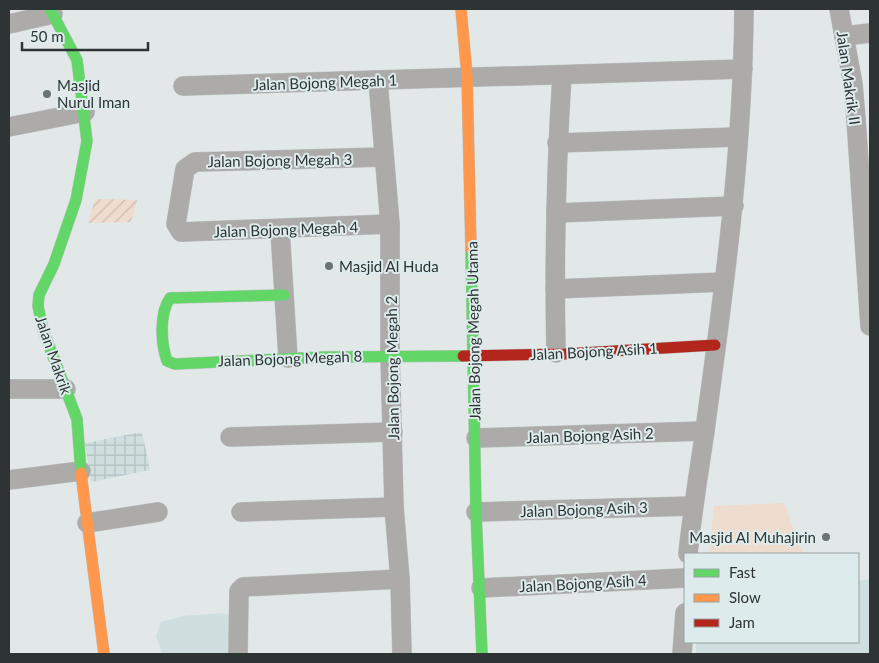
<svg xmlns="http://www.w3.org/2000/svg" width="879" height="663" font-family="Lato,sans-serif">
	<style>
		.built { fill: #cfdfdf }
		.industrial { fill: url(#industrial-grid) }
		.green { fill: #eedcce }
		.garden { fill: url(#garden-furrows) }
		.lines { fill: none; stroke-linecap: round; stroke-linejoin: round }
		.street-casing { stroke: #bfc3c3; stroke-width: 20 }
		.fast-casing { stroke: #bfc3c3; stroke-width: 12 }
		.slow-casing { stroke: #bfc3c3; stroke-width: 12 }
		.jam-casing { stroke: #bfc3c3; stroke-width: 12 }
		.street { stroke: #acabaa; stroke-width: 19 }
		.fast { stroke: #63d668; stroke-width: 11 }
		.slow { stroke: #ff974d; stroke-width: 11 }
		.jam { stroke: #b3261e; stroke-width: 11 }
		.poi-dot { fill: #6d7272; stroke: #deebec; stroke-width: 2 }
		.labels { text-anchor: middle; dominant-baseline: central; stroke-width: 4; stroke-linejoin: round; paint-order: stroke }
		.street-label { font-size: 15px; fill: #2e3333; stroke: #deebec }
		.poi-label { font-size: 15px; fill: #2e3333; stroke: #deebec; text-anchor: start }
	</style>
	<defs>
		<pattern id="industrial-grid" width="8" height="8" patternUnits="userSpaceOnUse" patternTransform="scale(1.25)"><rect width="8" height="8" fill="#cfdfdf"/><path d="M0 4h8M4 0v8" fill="none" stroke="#b2c0c0"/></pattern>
		<pattern id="garden-furrows" width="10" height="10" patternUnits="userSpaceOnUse" patternTransform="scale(1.25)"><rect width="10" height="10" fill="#eedcce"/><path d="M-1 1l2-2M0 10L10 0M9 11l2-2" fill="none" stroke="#ccbdb1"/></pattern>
	</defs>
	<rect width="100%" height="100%" fill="#e2e8e8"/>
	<g class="built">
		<polygon points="870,579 870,654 696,654 696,642 858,642 858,581"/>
		<polygon points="221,613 237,616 237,654 159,654 162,653 156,637 161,622 183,616"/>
	</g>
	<polygon class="industrial" points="142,432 150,470 91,482 85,443"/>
	<polygon class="green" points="784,503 803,554 709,554 714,506"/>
	<polygon class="garden" points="95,199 137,200 131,222 88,223"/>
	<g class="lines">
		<g class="street-casing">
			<g id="street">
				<polyline points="839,9 853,84 856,119 870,326"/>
				<polyline points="9,24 53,14"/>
				<polyline points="844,36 870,33"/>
				<polyline points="378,81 390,224 390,354 394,507 400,579 402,654"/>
				<polyline points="183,86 743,69"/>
				<polyline points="9,127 85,112"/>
				<polyline points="557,143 737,137"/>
				<polyline points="384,157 195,162 185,169 176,224 181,232 390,224"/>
				<polyline points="556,213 734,206"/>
				<polyline points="280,230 288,358"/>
				<polyline points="555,289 724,282"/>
				<path d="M556 353C554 261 556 168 562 75"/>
				<polyline points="9,389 66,389"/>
				<polyline points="230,437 393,432"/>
				<polyline points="476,438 705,431"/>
				<polyline points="9,480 81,471"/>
				<polyline points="241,512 394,507"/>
				<polyline points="476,512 693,506"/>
				<polyline points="87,523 158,512"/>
				<path d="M688 554C692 513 699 472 705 430 724 291 743 150 744 9"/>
				<polyline points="481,588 685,578"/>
				<polyline points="238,654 239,591 243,587 400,579"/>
				<polyline points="682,654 685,613"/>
			</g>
		</g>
		<g class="fast-casing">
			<g id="fast">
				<polyline points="50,9 77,60 87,141 76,200 54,264 39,295 38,306 43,330 77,419 81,473"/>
				<polyline points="471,249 476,512 482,654"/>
				<path d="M284 295 170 298C159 314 161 343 167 361L175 364 324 357 463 356"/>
			</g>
		</g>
		<g class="slow-casing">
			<g id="slow">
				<polyline points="461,9 467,75 471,249"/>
				<polyline points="81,473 104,654"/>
			</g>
		</g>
		<g class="jam-casing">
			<polyline id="jam" points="463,356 564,354 715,345"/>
		</g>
		<use href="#street" class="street"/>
		<use href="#fast" class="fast"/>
		<use href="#slow" class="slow"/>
		<use href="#jam" class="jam"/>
	</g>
	<g class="poi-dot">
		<circle cx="47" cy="94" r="5"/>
		<circle cx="329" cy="266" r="5"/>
		<circle cx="826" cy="537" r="5"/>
	</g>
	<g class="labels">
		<g class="street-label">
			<text transform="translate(849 78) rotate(82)">Jalan Makrik II</text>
			<text transform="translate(325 82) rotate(-2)">Jalan Bojong Megah 1</text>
			<text transform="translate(280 160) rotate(-1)">Jalan Bojong Megah 3</text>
			<text transform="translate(286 229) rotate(-2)">Jalan Bojong Megah 4</text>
			<text transform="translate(473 331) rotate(-91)">Jalan Bojong Megah Utama</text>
			<text transform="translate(594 351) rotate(-3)">Jalan Bojong Asih 1</text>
			<text transform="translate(54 355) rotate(71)">Jalan Makrik</text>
			<text transform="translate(290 358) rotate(-2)">Jalan Bojong Megah 8</text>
			<text transform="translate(392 368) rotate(-91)">Jalan Bojong Megah 2</text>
			<text transform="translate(590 435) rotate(-2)">Jalan Bojong Asih 2</text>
			<text transform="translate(584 509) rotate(-2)">Jalan Bojong Asih 3</text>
			<text transform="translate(583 583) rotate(-3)">Jalan Bojong Asih 4</text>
		</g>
		<g class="poi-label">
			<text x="57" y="85">Masjid<tspan x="57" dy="17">Nurul Iman</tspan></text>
			<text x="339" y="266">Masjid Al Huda</text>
			<text x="816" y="537" text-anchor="end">Masjid Al Muhajirin</text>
		</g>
	</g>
	<rect width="879" height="663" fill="none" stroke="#2e3333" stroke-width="20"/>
	<rect x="684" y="553" width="175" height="90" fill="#deebec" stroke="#98a1a2"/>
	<rect x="694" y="569" width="25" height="8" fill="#63d668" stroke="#98a1a2"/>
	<text x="729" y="578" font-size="15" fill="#2e3333">Fast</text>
	<rect x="694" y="594" width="25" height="8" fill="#ff974d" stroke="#98a1a2"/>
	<text x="729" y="603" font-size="15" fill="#2e3333">Slow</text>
	<rect x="694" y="619" width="25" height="8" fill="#b3261e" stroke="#98a1a2"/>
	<text x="729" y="628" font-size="15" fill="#2e3333">Jam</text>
	<path d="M22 42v8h126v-8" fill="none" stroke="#2e3333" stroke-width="2.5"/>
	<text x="30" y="42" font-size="15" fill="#2e3333" stroke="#deebec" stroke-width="4" paint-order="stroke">50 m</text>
</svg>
